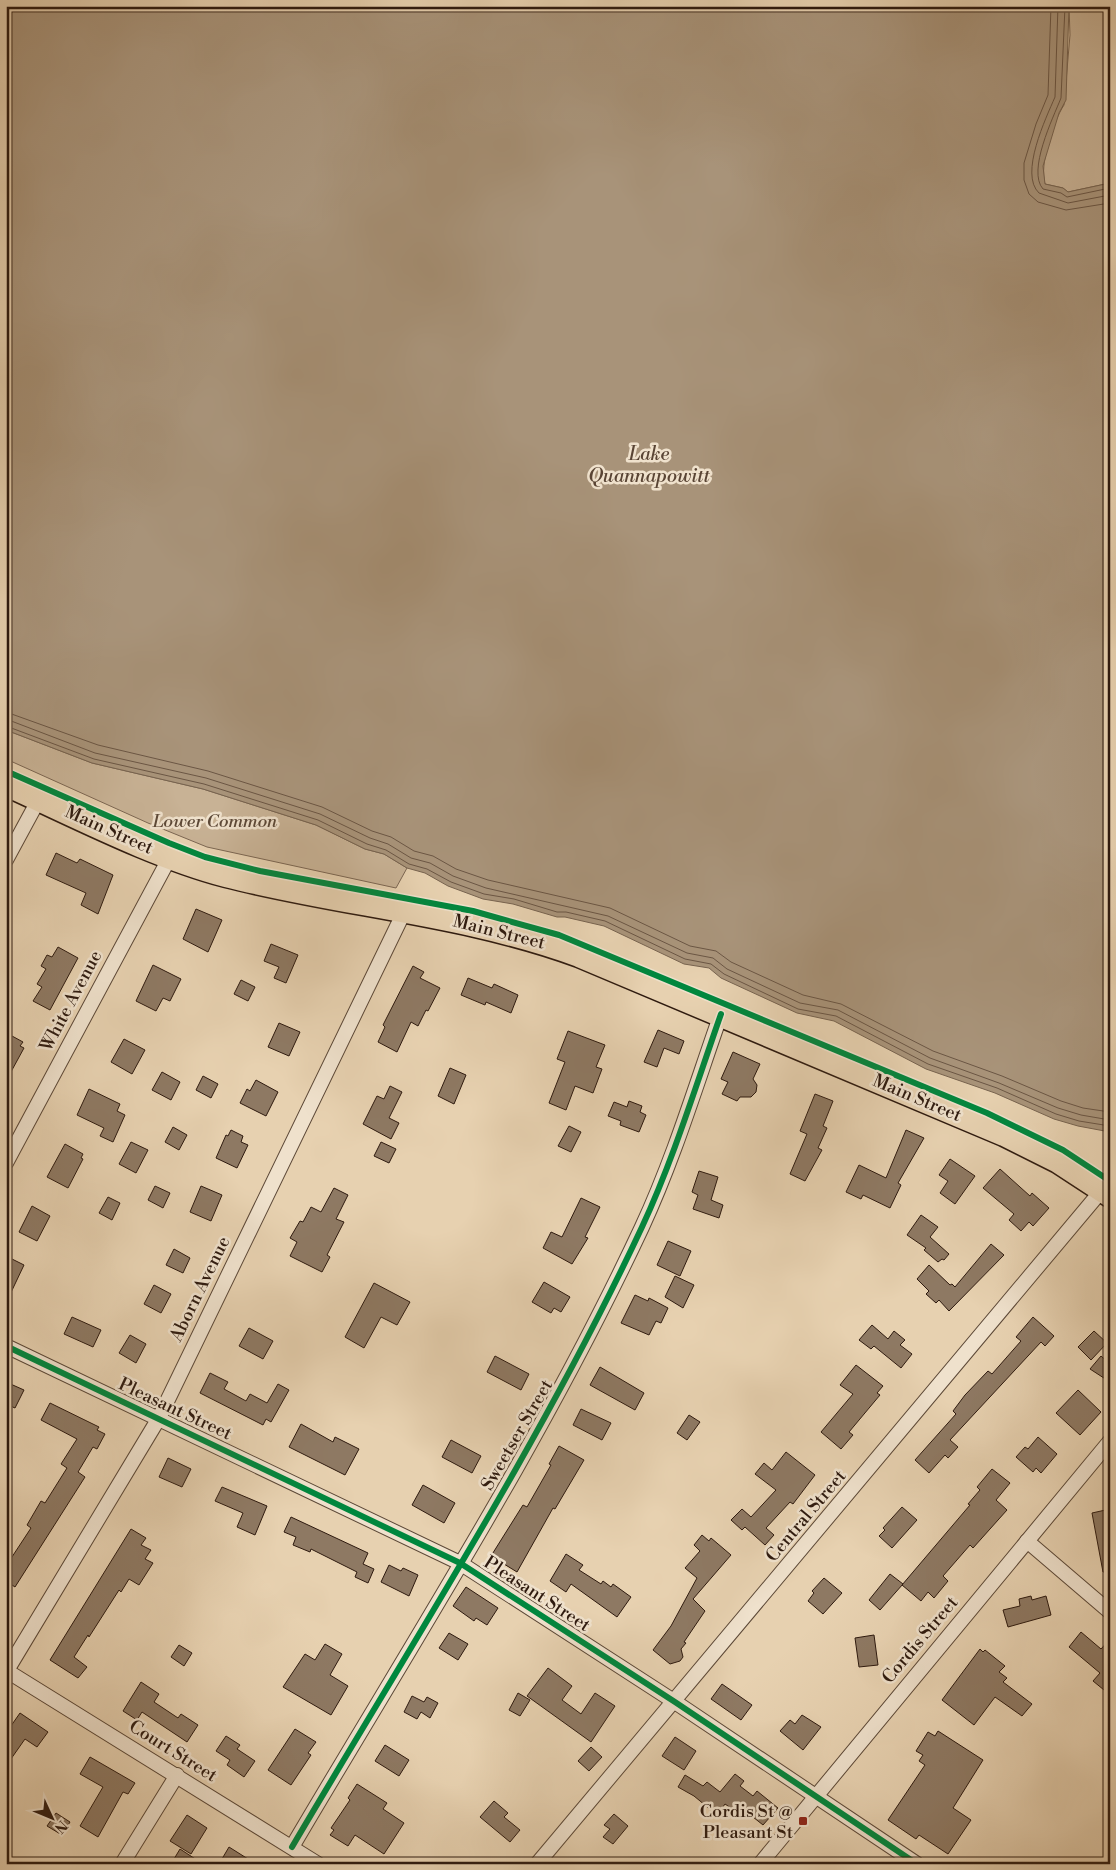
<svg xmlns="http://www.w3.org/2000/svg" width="1116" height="1870" font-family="'Libre Bodoni',serif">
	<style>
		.green { fill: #c8b295; stroke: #7b6652 }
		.water { fill: #a89379; stroke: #77634f }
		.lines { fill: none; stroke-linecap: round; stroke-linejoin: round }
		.shore { stroke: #6b5644; stroke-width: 1 }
		.building { fill: #8e7963; stroke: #2e1a0f }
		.street-casing { stroke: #5c4837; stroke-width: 16 }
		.primary-casing { stroke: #2e1a0f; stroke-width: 25 }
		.street { stroke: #efe1cc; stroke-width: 14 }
		.primary { stroke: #e7d1b0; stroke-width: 22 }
		.cycleway-casing { stroke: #efe1cc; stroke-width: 9 }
		.cycleway { stroke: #00873e; stroke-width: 6 }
		.poi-dot { fill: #8f2418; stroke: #efe1cc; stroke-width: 2 }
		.labels { text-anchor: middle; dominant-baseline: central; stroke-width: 5; stroke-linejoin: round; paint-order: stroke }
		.park-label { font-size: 18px; font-style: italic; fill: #5c4837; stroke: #efe1cc }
		.street-label { font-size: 18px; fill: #2e1a0f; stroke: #efe1cc }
		.poi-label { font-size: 18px; fill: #2e1a0f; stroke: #efe1cc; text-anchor: end }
		.water-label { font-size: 19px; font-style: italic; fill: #594434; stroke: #efe1cc }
	</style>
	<rect width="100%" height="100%" fill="#e7d1b0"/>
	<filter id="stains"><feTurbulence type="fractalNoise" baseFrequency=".004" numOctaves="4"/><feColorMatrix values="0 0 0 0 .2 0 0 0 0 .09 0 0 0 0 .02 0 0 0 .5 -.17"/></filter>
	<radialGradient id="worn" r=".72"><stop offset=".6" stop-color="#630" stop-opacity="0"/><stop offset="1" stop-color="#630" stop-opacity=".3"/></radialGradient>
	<g class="green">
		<path d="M1069 6H1110V183L1068 192 1063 188 1045 184C1039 165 1053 122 1064 105L1070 35Z"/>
		<polygon points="6,730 92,763 203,789 316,825 365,849 384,854 407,868 396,888 207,847 148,823 6,759"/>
	</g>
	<polygon class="water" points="6,6 1069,6 1066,100 1059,113 1043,166 1045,184 1063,188 1068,192 1110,183 1110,1132 1078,1126 1054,1119 995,1093 926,1069 834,1021 797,1013 721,978 709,968 684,964 604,926 565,917 557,917 513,904 483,899 448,886 425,873 407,868 384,854 365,849 316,825 203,789 92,763 6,730"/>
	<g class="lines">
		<g class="shore">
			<polyline points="1051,6 1048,95 1036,124 1024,163 1024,180 1029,194 1038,202 1066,210 1110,203"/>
			<path d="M1058 6 1055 97C1046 118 1019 174 1039 193L1068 203 1110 195"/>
			<path d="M1065 6 1061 98C1053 118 1027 171 1043 189L1061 193 1067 197 1110 188"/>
			<polyline points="6,712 98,745 208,771 322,807 372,831 391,837 414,851 433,856 456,869 488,880 610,908 690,946 716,951 731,962 803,995 841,1004 933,1051 1002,1076 1061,1101 1083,1108 1110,1112"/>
			<polyline points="6,719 95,753 206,778 320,814 370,838 388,844 411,858 430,863 453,876 486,888 608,916 687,953 713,958 727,969 800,1003 838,1010 930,1058 999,1083 1058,1108 1081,1115 1110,1120"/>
			<polyline points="6,726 94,759 204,784 318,820 367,844 386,850 409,864 427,869 451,882 484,894 514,899 557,912 566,912 605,921 685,959 711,964 724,974 798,1009 836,1016 928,1064 997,1088 1056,1114 1079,1121 1110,1126"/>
		</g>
	</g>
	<g class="building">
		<polygon points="56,853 77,863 80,859 113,875 98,914 81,905 86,893 46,875"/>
		<polygon points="196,909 222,920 208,952 183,939"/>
		<polygon points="271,944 298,955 286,983 274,978 279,967 264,961"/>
		<polygon points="58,947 78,958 50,1010 33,1001 42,987 37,984 46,969 41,966 47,955 52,957"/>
		<polygon points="153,965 181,979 170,1001 163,998 156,1011 136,1001"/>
		<polygon points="413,966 424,972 420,978 440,988 428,1011 426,1010 418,1026 411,1022 397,1052 378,1042 385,1027 383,1025"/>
		<polygon points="468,978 492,988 494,984 518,995 511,1013 486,1002 485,1005 461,995"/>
		<polygon points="241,980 255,987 248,1001 234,994"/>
		<polygon points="279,1023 300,1032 289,1056 268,1047"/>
		<polygon points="658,1030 684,1041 679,1054 664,1048 657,1067 644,1062"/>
		<polygon points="568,1031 605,1045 596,1067 602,1069 593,1093 575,1086 566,1110 549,1103 565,1062 557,1059"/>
		<polygon points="12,1036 23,1042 20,1046 24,1048 6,1081 6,1038 10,1040"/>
		<polygon points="124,1039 145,1050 132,1074 111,1062"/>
		<polygon points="733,1052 760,1064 753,1079 757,1085 756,1092 751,1097 740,1097 737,1101 722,1094 728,1082 721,1079"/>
		<polygon points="450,1068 466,1075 454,1104 438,1096"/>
		<polygon points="162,1072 180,1082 171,1100 152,1090"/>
		<polygon points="203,1076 218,1084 211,1098 196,1090"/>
		<polygon points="256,1080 278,1092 266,1116 240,1103 247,1089 250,1091"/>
		<polygon points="390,1086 402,1092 389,1118 399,1123 391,1139 363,1124 377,1096 384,1099"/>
		<polygon points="89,1089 120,1104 117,1111 125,1115 113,1142 100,1136 104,1128 77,1115"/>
		<polygon points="815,1094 833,1101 823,1126 827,1128 818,1148 822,1150 805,1181 790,1174 807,1134 800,1131"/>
		<polygon points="629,1101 642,1106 640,1112 646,1115 639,1132 620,1125 621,1121 608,1116 614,1102 627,1107"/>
		<polygon points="569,1126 581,1132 571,1152 558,1146"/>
		<polygon points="173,1127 187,1135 179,1150 165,1142"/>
		<polygon points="231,1130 243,1136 241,1142 248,1145 237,1168 216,1158 226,1135 228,1136"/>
		<polygon points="906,1130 924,1138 898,1183 901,1185 890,1208 863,1195 861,1199 846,1192 859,1165 886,1178"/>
		<polygon points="131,1142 148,1150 136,1173 119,1164"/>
		<polygon points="381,1142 396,1149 389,1163 374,1156"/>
		<polygon points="65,1144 83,1154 81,1158 83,1159 68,1188 47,1177"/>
		<polygon points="950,1159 975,1176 955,1204 940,1193 948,1181 939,1175"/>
		<polygon points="1000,1169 1030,1196 1032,1193 1049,1208 1033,1226 1029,1222 1021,1231 1009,1220 1014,1214 983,1188"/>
		<polygon points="699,1171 718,1177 711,1200 723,1205 719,1218 693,1209 698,1195 692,1192"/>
		<polygon points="155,1186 170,1193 163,1208 148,1200"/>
		<polygon points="201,1186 222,1195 211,1221 190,1212"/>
		<polygon points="334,1188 348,1195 336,1219 344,1222 327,1255 330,1257 322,1272 290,1256 297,1242 290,1238 300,1221 303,1222 311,1207 321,1212"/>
		<polygon points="108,1197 120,1203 112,1220 99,1213"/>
		<polygon points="581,1198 600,1207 585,1237 588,1238 572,1264 543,1248 551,1232 562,1237"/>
		<polygon points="32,1206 50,1216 37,1241 19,1232"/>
		<polygon points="921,1215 938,1227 930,1237 949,1254 944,1260 942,1259 938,1262 924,1250 926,1248 907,1235"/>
		<polygon points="668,1241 691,1251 680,1276 657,1265"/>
		<polygon points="991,1244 1004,1255 949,1311 939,1300 936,1303 926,1294 929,1291 917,1279 929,1265 950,1285 952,1284 955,1287"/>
		<polygon points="174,1249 190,1258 183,1273 166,1265"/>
		<polygon points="6,1256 24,1265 6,1303"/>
		<polygon points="675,1276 694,1285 683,1308 665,1297"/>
		<polygon points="544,1282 570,1297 561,1312 554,1308 551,1313 532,1302"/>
		<polygon points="374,1283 410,1302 397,1325 381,1317 364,1348 345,1337"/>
		<polygon points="154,1285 171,1294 161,1313 144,1304"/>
		<polygon points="635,1295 648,1301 649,1298 668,1308 661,1323 656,1321 649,1335 621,1323"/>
		<polygon points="72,1317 101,1330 93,1347 64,1334"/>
		<polygon points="1033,1317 1054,1336 1045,1346 1041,1342 950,1440 958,1447 948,1458 945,1455 929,1473 915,1460 956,1414 953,1411 965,1395 988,1371 992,1374 1021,1341 1016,1337"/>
		<polygon points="872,1325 888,1339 894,1331 905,1340 900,1345 912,1354 901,1368 874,1346 871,1349 859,1340"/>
		<polygon points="249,1328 273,1341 263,1359 239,1346"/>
		<polygon points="1094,1331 1107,1343 1091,1360 1078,1347"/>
		<polygon points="130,1335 146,1344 136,1363 119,1353"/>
		<polygon points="495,1356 529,1374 521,1390 487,1372"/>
		<polygon points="1101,1356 1110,1364 1110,1382 1090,1369"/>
		<polygon points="856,1365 883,1386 877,1393 880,1395 849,1432 853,1435 841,1449 821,1432 853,1394 840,1385"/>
		<polygon points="600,1367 644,1393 635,1410 590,1385"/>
		<polygon points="210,1373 228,1382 224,1389 246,1401 250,1394 267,1403 278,1384 289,1390 271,1422 266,1419 263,1425 200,1393"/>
		<polygon points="6,1382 24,1390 15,1408 6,1404"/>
		<polygon points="1078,1390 1101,1412 1080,1435 1056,1413"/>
		<polygon points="50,1403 99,1427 97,1430 105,1434 97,1449 93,1447 78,1472 85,1477 15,1587 6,1581 6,1566 31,1528 27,1525 41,1501 45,1503 67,1468 61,1464 77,1439 41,1420"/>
		<polygon points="581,1409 611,1423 602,1440 573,1425"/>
		<polygon points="689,1415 700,1422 687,1440 677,1433"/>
		<polygon points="301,1424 333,1442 335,1437 359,1449 345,1475 289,1447"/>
		<polygon points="1038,1437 1057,1454 1041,1473 1036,1468 1033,1472 1016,1457 1025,1447 1028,1449"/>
		<polygon points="451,1440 481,1456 472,1473 442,1457"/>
		<polygon points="559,1446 584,1460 555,1509 553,1508 517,1572 491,1556 523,1505 527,1507 551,1465 549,1464"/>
		<polygon points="786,1452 815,1475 793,1504 790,1502 766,1528 774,1535 765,1545 745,1527 742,1530 731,1520 742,1509 751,1517 776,1490 755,1474 764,1463 772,1470"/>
		<polygon points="168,1458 191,1469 182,1487 159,1477"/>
		<polygon points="992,1469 1010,1483 996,1500 1007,1510 973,1548 970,1545 943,1576 948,1581 934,1598 928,1592 921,1601 902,1585 970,1505 968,1504 980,1490 977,1487"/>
		<polygon points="423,1485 455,1503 444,1523 412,1505"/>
		<polygon points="222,1487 267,1506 255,1535 237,1527 243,1513 215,1501"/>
		<polygon points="902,1507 917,1520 892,1548 879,1536 885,1530 883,1528"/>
		<polygon points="1110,1509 1110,1572 1103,1572 1092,1513"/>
		<polygon points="291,1517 368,1553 363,1564 374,1569 368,1583 355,1577 357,1572 311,1549 310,1552 293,1545 296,1537 284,1532"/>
		<polygon points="131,1529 146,1538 141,1545 151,1550 145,1559 153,1563 139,1585 129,1579 121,1592 119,1590 89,1637 88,1635 74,1657 87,1667 78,1678 50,1660"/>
		<polygon points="702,1535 709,1541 711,1538 731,1555 693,1599 705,1611 684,1642 686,1643 681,1649 683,1657 680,1661 670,1664 653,1650 671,1626 697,1578 685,1568 700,1551 694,1545"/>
		<polygon points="566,1554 583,1565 579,1570 601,1584 603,1581 611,1587 613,1584 631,1597 617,1617 571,1584 566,1592 550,1581"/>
		<polygon points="389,1565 401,1571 403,1568 418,1575 409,1596 381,1582"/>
		<polygon points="890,1574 903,1584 880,1610 869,1600"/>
		<polygon points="824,1578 842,1593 823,1614 808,1601 814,1593 812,1591"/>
		<polygon points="466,1587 498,1608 487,1625 476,1618 474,1621 453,1606"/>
		<polygon points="1031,1596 1032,1600 1046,1596 1051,1615 1008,1627 1003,1610 1020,1606 1019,1599"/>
		<polygon points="1081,1632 1101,1649 1110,1639 1110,1684 1104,1690 1093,1681 1100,1673 1069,1647"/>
		<polygon points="449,1633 468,1644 458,1660 439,1648"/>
		<polygon points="874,1635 878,1665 859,1667 855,1638"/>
		<polygon points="325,1644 342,1654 330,1675 348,1686 331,1715 283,1687 305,1654 315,1660"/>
		<polygon points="179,1645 192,1653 184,1666 171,1657"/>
		<polygon points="980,1649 983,1652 985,1650 1005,1666 999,1672 1007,1678 1003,1682 1032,1704 1022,1716 995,1697 974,1725 942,1700"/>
		<polygon points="548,1668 572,1686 562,1700 581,1714 595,1693 615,1706 591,1742 527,1696"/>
		<polygon points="141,1682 159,1694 154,1702 178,1718 181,1714 198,1725 187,1742 142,1712 137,1720 123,1711"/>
		<polygon points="722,1684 752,1705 741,1720 711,1699"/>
		<polygon points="518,1693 530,1700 520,1716 509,1710"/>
		<polygon points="412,1696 424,1702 427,1697 438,1703 430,1718 421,1712 417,1719 404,1712"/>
		<polygon points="20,1713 48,1732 37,1747 25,1739 6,1766 6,1733"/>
		<polygon points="802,1715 821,1727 803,1750 780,1731 790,1720 795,1724"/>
		<polygon points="295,1729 316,1742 308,1753 311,1755 291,1785 268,1770"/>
		<polygon points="938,1731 983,1760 953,1808 971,1820 948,1854 919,1835 916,1839 888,1820 925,1765 919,1761 923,1755 916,1751 928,1732 935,1736"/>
		<polygon points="226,1736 240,1745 237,1749 255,1761 244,1777 227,1765 230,1760 216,1751"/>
		<polygon points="675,1737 696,1751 684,1770 662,1756"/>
		<polygon points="385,1745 409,1760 399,1776 375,1761"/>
		<polygon points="591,1747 602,1757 589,1771 578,1761"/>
		<polygon points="90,1757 135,1783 128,1794 123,1792 98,1837 80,1826 103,1787 80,1774"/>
		<polygon points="735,1774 744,1781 740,1786 753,1796 757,1791 778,1808 763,1825 748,1813 746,1816 742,1812 740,1814 725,1804 717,1815 694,1796 678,1787 685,1775 703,1786 707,1782 720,1792"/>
		<polygon points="357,1784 387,1803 383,1809 404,1823 384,1854 355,1835 348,1846 330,1835 334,1830 331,1828 350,1800 348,1798"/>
		<polygon points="494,1801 508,1813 504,1817 520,1830 510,1842 480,1817"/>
		<polygon points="56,1813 70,1822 62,1835 47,1826"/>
		<polygon points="614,1814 628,1826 613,1844 603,1837 610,1829 604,1825"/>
		<polygon points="187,1815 207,1828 191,1854 170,1841"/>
		<polygon points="229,1847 256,1864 219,1864"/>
		<polygon points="180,1849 203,1864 171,1864"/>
	</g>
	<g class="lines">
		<g class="street-casing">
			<g id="street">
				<polyline points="6,860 39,799"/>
				<polyline points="6,1163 170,857"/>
				<polyline points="6,1346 460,1563 675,1702 917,1864"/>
				<polyline points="1027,1541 1110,1612"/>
				<polyline points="7,1671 318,1864"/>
				<polyline points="6,1672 159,1418 405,910"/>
				<path d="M292 1847C412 1643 542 1441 642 1227 674 1158 696 1085 721 1014"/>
				<polyline points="122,1864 177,1775"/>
				<polyline points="537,1864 1102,1190"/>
				<polyline points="760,1864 1110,1441"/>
			</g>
		</g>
		<g class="primary-casing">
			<path id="primary" d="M6 785C75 816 153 857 226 876 343 906 465 914 579 956L1004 1135 1058 1162 1110 1196"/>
		</g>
		<use href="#street" class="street"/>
		<use href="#primary" class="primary"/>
		<g class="cycleway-casing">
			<g id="cycleway">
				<polyline points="6,771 169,843 205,857 260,871 473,911 559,935 987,1113 1063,1150 1110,1181"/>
				<polyline points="6,1346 460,1563 675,1702 917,1864"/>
				<path d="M292 1847C412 1643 542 1441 642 1227 674 1158 696 1085 721 1014"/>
			</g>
		</g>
		<use href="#cycleway" class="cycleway"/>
	</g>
	<rect class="poi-dot" x="798" y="1816" width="10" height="10" rx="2.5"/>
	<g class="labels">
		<g class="park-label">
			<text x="215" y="821">Lower Common</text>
		</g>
		<g class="street-label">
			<text transform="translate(109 830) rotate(24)">Main Street</text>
			<text transform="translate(499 932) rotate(14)">Main Street</text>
			<text transform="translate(71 1001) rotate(-62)">White Avenue</text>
			<text transform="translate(917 1098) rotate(23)">Main Street</text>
			<text transform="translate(200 1289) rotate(-64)">Aborn Avenue</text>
			<text transform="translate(175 1409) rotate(25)">Pleasant Street</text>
			<text transform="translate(517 1435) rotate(-60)">Sweetser Street</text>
			<text transform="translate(806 1516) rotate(-50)">Central Street</text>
			<text transform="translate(537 1594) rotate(33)">Pleasant Street</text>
			<text transform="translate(920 1640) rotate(-50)">Cordis Street</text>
			<text transform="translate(173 1751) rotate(32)">Court Street</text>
		</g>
		<g class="poi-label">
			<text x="793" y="1811">Cordis St @<tspan x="793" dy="21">Pleasant St</tspan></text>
		</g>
		<g class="water-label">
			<text x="649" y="454">Lake<tspan x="649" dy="22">Quannapowitt</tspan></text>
		</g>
	</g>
	<rect width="1116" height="1870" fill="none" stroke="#e7d1b0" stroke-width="25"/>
	<rect x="8" y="8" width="1101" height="1855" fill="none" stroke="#2e1a0f" stroke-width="2.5"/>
	<rect x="12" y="12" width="1091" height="1845" fill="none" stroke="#2e1a0f"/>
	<g transform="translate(52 1818) rotate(134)" stroke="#efe1cc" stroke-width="4" paint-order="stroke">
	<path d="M0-4L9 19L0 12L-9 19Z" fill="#2e1a0f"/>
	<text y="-8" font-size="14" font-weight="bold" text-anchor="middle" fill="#2e1a0f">N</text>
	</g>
	<rect width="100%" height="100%" filter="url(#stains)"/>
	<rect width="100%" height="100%" fill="url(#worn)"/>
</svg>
